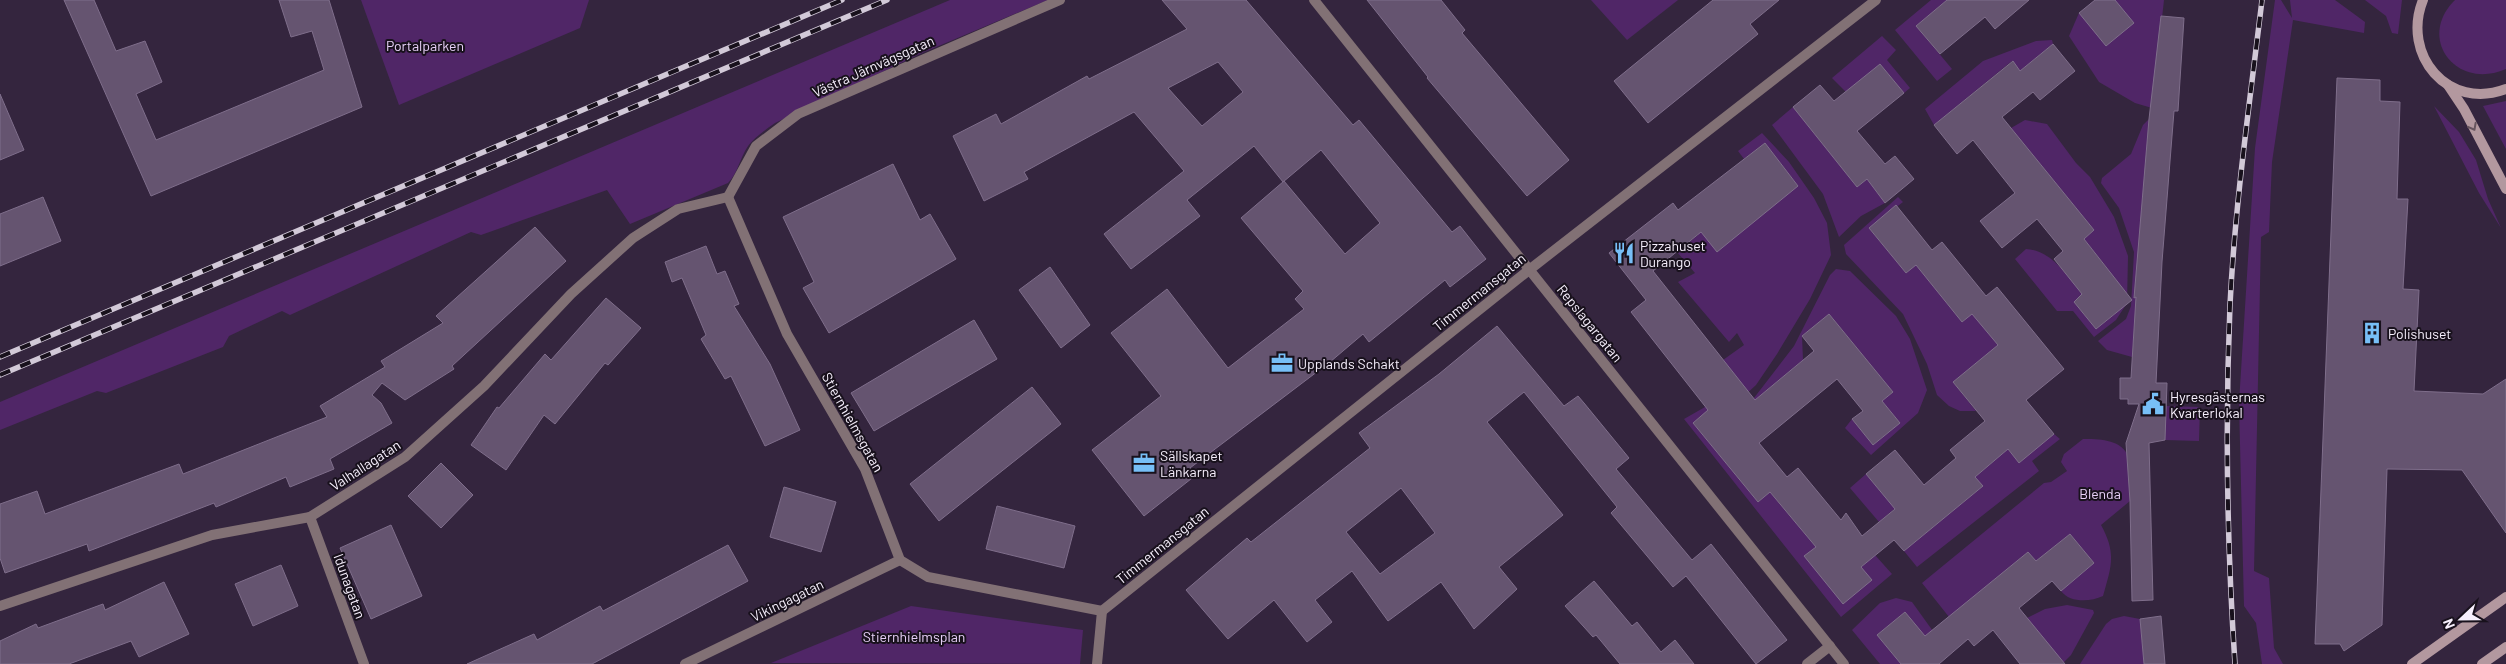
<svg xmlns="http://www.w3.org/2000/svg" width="2506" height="664" font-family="Barlow,sans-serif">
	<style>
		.green { fill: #502667 }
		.building { fill: #655470; stroke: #7f6e8b; fill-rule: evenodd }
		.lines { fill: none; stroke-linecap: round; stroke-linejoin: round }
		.street { stroke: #827175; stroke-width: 10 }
		.secondary { stroke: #b3989f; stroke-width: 10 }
		.rail-casing { stroke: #d2c9d8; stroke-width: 5.5 }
		.rail { stroke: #18111c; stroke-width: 4; stroke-dasharray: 11; stroke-linecap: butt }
		.oneway { stroke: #66545e }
		.labels { text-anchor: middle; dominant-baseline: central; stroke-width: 4; stroke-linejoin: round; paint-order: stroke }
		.park-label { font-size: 14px; fill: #e7d0f7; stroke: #18111c }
		.street-label { font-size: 14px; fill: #f7f0fd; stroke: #18111c }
		.poi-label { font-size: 14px; fill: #f7f0fd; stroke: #18111c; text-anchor: start }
	</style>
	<rect width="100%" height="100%" fill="#34253e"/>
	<g class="green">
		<polygon points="361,0 589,0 580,28 399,105"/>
		<path d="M950 0H1048L922 53 775 123C764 131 751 139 745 151 739 162 737 174 728 183L630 224 607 190 481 235 471 232 290 315 282 311 229 336 223 347 106 393 97 391 0 430V402Z"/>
		<polygon points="1591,0 1678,0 1627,40"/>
		<polygon points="1931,0 1947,0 1916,26 1952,69 1937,81 1895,30"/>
		<polygon points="2115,0 2164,0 2152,108 2135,103 2099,82 2069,36 2079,13"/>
		<polygon points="2275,0 2281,0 2292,18 2290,0 2335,0 2365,22 2364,33 2293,20 2272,162 2269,232 2261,237 2254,571 2269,578 2274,648 2283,664 2262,664 2256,623 2244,606 2239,403 2255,148"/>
		<polygon points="2365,0 2402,0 2398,34 2392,33 2386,16"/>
		<path d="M2455 0H2506V69C2456 91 2416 38 2455 0Z"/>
		<polygon points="1882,36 1896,50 1887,60 1910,88 1904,93 1880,64 1846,92 1832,78"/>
		<polygon points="2052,40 2053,44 2020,71 2012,61 1934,125 1925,109 1983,61 2036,41"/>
		<polygon points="2506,101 2506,149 2483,106"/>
		<polygon points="2434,106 2459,132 2476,160 2488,199 2501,228 2479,193"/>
		<polygon points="1793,107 1857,187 1867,179 1885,203 1861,216 1839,237 1823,194 1772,125"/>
		<polygon points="2149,119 2132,357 2107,350 2098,341 2126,319 2131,306 2134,252 2119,208 2101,183 2102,178 2131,154 2143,125"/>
		<path d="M2025 120 2047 124 2076 163 2090 177 2114 217 2128 256 2127 303 2116 320 2094 337 2073 311H2057L2015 259 2026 249C2053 251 2066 275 2082 294L2074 302 2096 329 2115 314 2092 286 2110 272 2084 239 2094 230 2011 128Z"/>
		<polygon points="1762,133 1789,162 1814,198 1827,223 1831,255 1810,299 1777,354 1756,385 1729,410 1720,401 1693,423 1758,502 1770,492 1816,547 1805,556 1861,567 1875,555 1892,574 1841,617 1684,419 1705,407 1736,377 1723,360 1744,345 1737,333 1729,342 1678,282 1695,273 1677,252 1698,235 1681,208 1798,186 1765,143 1744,159 1738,151"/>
		<polygon points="1898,197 1903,202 1869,228 1906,273 1916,265 1962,322 1975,311 1979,321 1998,345 1953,382 1976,411 1960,411 1949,406 1937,395 1927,364 1903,314 1846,254 1844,245"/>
		<polygon points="1836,269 1850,271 1896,316 1910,339 1927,390 1918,413 1871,455 1845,428 1852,419 1873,445 1900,423 1882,401 1893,392 1829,314 1802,336 1803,360 1747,407 1794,346 1830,275"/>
		<polygon points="2166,406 2200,407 2199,441 2165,440"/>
		<polygon points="2054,434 2060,439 2032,461 2039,471 1917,567 1904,551 1982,487 1975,477 2008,449 2019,462"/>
		<path d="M2083 439C2098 439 2119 439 2127 454L2130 501 2101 525C2117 554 2111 567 2103 596 2090 602 2070 603 2061 591L2094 563 2070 534 2036 561 2028 552 1949 617 1922 583 2044 483 2051 482 2067 471 2061 462 2064 454Z"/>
		<polygon points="1866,474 1887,499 1900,504 1879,522 1850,488"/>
		<polygon points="1896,598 1912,602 1935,634 1928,640 1905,612 1877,635 1901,664 1880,664 1852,630 1880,603"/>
		<polygon points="2067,605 2093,610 2094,613 2071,655 2063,663 2027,618 2045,609"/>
		<polygon points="911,606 1083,630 1080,664 771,663"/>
		<polygon points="2124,616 2140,619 2144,664 2080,664 2106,624 2112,619"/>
	</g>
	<g class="building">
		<polygon points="64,0 94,0 116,51 145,41 162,82 136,94 156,140 324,70 312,31 291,37 279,0 329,0 362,107 151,196"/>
		<path d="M1162 0H1246L1353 125 1359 120 1452 232 1460 226 1486 259 1450 287 1445 280 1369 342 1363 334 1330 362 1190 468 1196 475 1144 516 1092 450 1161 396 1111 333 1167 289 1228 368 1304 309 1295 299 1303 291 1241 218 1284 181 1345 254 1380 223 1321 150 1283 182 1254 146 1187 200 1200 216 1131 269 1104 234 1184 171 1134 112 1024 172 1028 179 984 201 953 136 996 114 1001 124 1087 76 1089 79 1187 29ZM1218 62 1243 92 1202 126 1168 88Z"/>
		<polygon points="1367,0 1441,0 1465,30 1462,33 1569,160 1527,196 1427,78 1428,77"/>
		<polygon points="1713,0 1779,0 1750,24 1758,34 1648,123 1614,81"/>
		<polygon points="1947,0 2029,0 1995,29 1985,17 1940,54 1916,26"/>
		<polygon points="2095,0 2115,0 2134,23 2106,46 2079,13"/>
		<polygon points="2161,16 2184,18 2178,111 2174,111 2162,262 2156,383 2167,383 2165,440 2149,443 2153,600 2132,601 2130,501 2126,443 2139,404 2128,404 2128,399 2120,399 2120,378 2131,378 2136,297 2134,298 2149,119"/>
		<polygon points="2053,44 2075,71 2040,100 2033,92 2002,117 2094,230 2084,239 2132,300 2096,329 2074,302 2082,294 2054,259 2063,251 2037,219 2002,248 1980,221 2015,193 1973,140 1957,154 1934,125 2013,61 2020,71"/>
		<polygon points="1880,64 1904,93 1857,131 1885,164 1895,156 1914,179 1885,203 1867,179 1857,187 1793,107 1820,85 1834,101"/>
		<polygon points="2337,78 2380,80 2380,101 2400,102 2397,199 2408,199 2403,289 2419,290 2414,391 2483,394 2506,379 2506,533 2462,470 2387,469 2382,625 2344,651 2340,644 2315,644"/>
		<polygon points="0,94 24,150 0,160"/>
		<polygon points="1765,143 1798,186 1717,252 1701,232 1653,271 1755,400 1814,351 1802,336 1829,314 1893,392 1882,401 1900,423 1873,445 1852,419 1863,411 1837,379 1759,443 1787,477 1798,468 1841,520 1846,513 1862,536 1895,509 1866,474 1895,450 1924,485 1956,458 1950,450 1985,421 1953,382 1998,345 1972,314 1962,322 1916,265 1906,273 1869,228 1896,205 1932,250 1942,242 1986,296 1997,287 2064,369 2026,400 2054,434 2019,463 2008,449 1975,477 1983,486 1904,551 1894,540 1861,567 1872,580 1843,604 1804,556 1816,547 1770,492 1758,502 1693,423 1708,410 1631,312 1646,300 1609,253 1673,203 1678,210"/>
		<polygon points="893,164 920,220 930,214 956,259 829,333 803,288 814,282 783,217"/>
		<polygon points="43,197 61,241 0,266 0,214"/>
		<polygon points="535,227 566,261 452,366 454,369 405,400 382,383 372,395 381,403 392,423 330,459 334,469 290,487 286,477 216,507 214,503 89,551 87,544 5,573 0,558 0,504 37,491 45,514 179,464 183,474 327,417 320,406 385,367 381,361 443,323 436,316"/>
		<polygon points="706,246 717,274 725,271 739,304 734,306 770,364 800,430 765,446 731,376 725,379 701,339 706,335 682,278 672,282 665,262"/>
		<polygon points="1050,267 1090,325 1061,348 1019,290"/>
		<polygon points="606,298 641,328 608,365 605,363 555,424 544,415 506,470 471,445 497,407 499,408 545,354 551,360"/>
		<polygon points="974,320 997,359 874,431 851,393"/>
		<path d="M1497 326 1564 406 1578 396 1584 403 1629 458 1616 469 1692 560 1711 544 1787 640 1756 664 1686 576 1673 587 1611 513 1617 507 1524 392 1487 422 1563 515 1499 567 1517 589 1474 629 1441 582 1388 621 1352 571 1315 600 1332 622 1307 642 1274 600 1228 639 1186 590 1247 538 1251 542 1370 448 1359 433 1439 374ZM1401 488 1435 533 1380 574 1346 532Z"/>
		<polygon points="1032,387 1061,424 939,521 910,484"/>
		<polygon points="441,463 473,495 441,528 408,496"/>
		<polygon points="784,487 836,502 821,552 770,537"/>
		<polygon points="997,506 1075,526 1064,568 986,549"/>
		<polygon points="391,525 422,596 371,619 340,548"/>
		<polygon points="2070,534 2094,563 2061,591 2052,581 2019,608 2065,664 2020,664 1993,630 1974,646 1968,639 1939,664 1901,664 1877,635 1905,612 1925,636 2028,552 2036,561"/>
		<polygon points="728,545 748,581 592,664 467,664 534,634 537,640 600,606 603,611"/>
		<polygon points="281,565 298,606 253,626 235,584"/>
		<polygon points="1594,581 1632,626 1637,622 1661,652 1675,640 1694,664 1620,664 1596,635 1593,637 1565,606"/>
		<polygon points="164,582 189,634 139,657 131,641 69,664 0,664 0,641 36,624 38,628 103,604 105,610"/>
		<polygon points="2161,616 2165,664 2144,664 2140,619"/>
	</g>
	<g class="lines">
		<g class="street">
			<polyline points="1314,0 1844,664"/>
			<polyline points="728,197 787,334 865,469 900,560 928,577 1102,611 1097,664"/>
			<polyline points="728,197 756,146 798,114 1060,0"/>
			<polyline points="310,517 364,664"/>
			<polyline points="0,606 212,535 310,517 405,457 484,386 571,294 633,238 678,209 728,197"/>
			<polyline points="1102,611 1529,270 1876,0"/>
			<polyline points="685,664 900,560"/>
			<polyline points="1807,664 1830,646"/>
		</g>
		<g class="secondary">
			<path d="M2423 0C2401 55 2448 111 2506 89"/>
			<polyline points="2448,85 2464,109 2506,189"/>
			<polyline points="2412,664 2506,597"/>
			<polyline points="2482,664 2506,647"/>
		</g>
		<g class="rail-casing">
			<g id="rail">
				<polyline points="0,357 842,0"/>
				<polyline points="0,375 887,0"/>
				<path d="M2235 664C2227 545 2225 424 2230 305 2235 203 2250 101 2262 0"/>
			</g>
		</g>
		<use href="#rail" class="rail"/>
	</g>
	<defs><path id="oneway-chevron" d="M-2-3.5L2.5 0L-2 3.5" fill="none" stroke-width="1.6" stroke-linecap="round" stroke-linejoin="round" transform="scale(1.25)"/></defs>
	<use class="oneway" href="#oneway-chevron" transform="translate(2473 127) rotate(62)"/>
	<defs>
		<g id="restaurant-bare" transform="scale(1.725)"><path d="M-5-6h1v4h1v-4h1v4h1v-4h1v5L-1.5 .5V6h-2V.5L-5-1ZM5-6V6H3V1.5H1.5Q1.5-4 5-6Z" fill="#77bff7" stroke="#18111c" stroke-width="2.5" paint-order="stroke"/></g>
		<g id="building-bare" transform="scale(1.725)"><path d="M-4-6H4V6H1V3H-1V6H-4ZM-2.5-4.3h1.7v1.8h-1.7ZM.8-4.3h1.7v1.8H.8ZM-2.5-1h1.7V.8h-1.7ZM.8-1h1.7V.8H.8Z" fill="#77bff7" stroke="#18111c" stroke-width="2.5" paint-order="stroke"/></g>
		<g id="office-bare" transform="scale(1.725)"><path d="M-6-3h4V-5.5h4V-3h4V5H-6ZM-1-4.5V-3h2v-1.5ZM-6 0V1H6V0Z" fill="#77bff7" stroke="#18111c" stroke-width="2.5" paint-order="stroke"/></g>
		<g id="civic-bare" transform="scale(1.725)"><path d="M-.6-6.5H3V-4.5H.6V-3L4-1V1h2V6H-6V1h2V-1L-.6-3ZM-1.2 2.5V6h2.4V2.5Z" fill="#77bff7" stroke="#18111c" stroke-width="2.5" paint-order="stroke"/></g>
	</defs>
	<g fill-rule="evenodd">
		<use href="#restaurant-bare" x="1624" y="253"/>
		<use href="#building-bare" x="2372" y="333"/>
		<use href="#office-bare" x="1282" y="363"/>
		<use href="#civic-bare" x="2153" y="404"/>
		<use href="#office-bare" x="1144" y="463"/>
	</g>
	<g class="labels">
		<g class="park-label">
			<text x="425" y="45">Portalparken</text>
			<text x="2100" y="493">Blenda</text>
			<text x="914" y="636">Stiernhielmsplan</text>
		</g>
		<g class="street-label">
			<text transform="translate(873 66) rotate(-24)">Västra Järnvägsgatan</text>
			<text transform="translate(1479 292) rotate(-39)">Timmermansgatan</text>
			<text transform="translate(1590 323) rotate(51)">Repslagargatan</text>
			<text transform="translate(853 422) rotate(61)">Stiernhielmsgatan</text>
			<text transform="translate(365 465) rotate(-33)">Valhallagatan</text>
			<text transform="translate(1162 545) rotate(-39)">Timmermansgatan</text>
			<text transform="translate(350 586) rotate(70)">Idunagatan</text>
			<text transform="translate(787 600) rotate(-26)">Vikingagatan</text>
		</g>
		<g class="poi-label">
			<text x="1640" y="245">Pizzahuset<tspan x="1640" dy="16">Durango</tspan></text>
			<text x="2388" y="333">Polishuset</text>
			<text x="1298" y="363">Upplands Schakt</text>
			<text x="2170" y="396">Hyresgästernas<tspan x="2170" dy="16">Kvarterlokal</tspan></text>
			<text x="1160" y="455">Sällskapet<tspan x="1160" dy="16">Länkarna</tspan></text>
		</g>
	</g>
	<g transform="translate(2461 619) rotate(248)" stroke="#18111c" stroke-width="4" paint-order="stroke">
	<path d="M0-4L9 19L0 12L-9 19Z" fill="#f7f0fd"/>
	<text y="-8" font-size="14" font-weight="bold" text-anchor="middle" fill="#f7f0fd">N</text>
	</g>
</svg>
